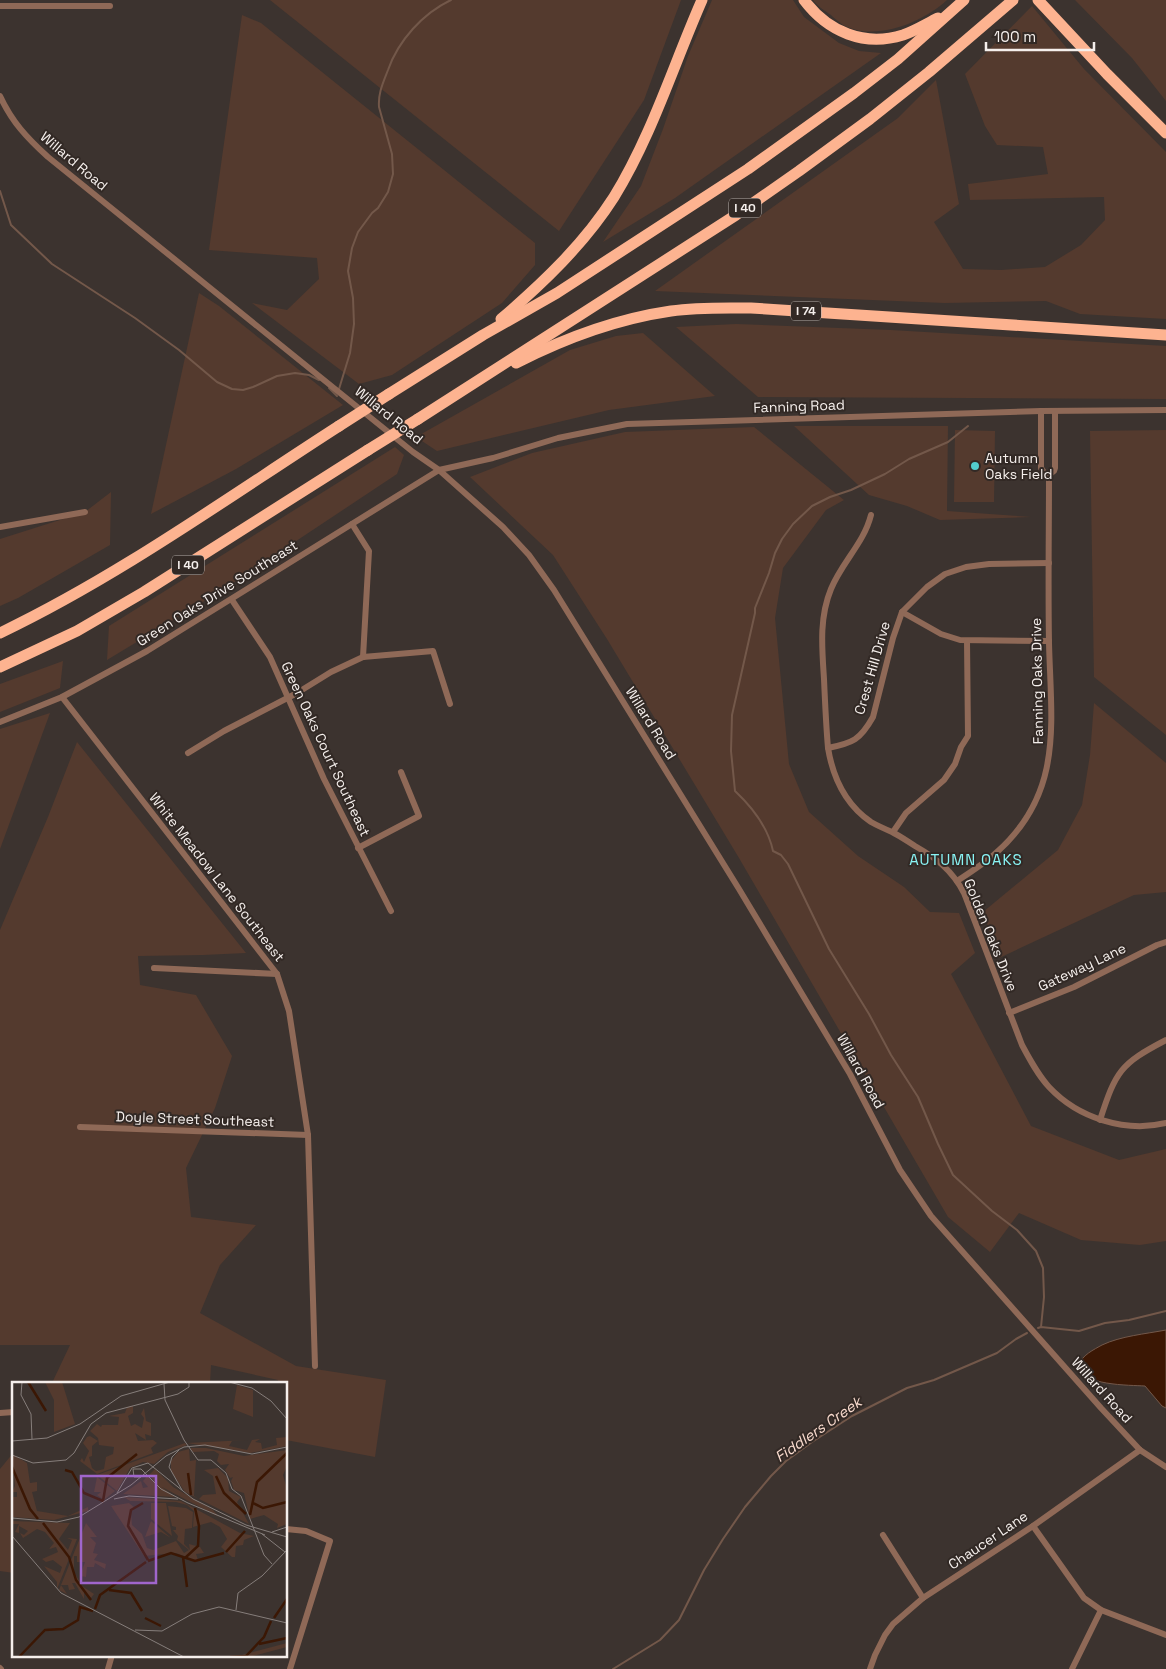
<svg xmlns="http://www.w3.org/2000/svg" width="1166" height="1669" font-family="'Space Grotesk',sans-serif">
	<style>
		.green { fill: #543a2e }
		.water { fill: #3b1704; stroke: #73584a }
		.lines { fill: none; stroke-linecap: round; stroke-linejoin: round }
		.stream { stroke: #73584a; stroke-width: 2 }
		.minor { stroke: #8f6957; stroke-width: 6 }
		.motorway { stroke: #fdb390; stroke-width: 11 }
		.motorway-bridge { stroke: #fdb390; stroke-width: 11 }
		.poi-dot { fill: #52cdce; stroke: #322925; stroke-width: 2 }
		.labels { text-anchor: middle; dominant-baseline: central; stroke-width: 4; stroke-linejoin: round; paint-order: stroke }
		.shield { fill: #322925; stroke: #bab4b0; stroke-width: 1 }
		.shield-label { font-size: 12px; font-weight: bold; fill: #f5efec }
		.street-label { font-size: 14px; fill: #f5efec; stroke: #322925 }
		.poi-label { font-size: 14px; fill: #f5efec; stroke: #322925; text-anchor: start }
		.neighbourhood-label { font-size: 15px; letter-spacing: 1px; fill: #89f4f5; stroke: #322925 }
		.water-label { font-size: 15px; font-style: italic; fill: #fadccf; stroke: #322925 }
		.inset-river { fill: none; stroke: #3b1704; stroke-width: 2.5 }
		.inset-road { fill: none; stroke: #867e7b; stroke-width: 1 }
		.view { fill: #a066cc; fill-opacity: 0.15; stroke: #a066cc; stroke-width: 2.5 }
		.inset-edge { fill: none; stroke: #f5efec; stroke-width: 2.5 }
	</style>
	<rect width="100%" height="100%" fill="#3c332f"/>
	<g class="green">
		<polygon points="270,0 681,0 644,100 559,231"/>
		<polygon points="712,0 793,0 804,17 839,43 859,51 881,53 675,198 603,242 641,186 663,129 688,56"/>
		<path d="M813 0H947C922 23 875 42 843 25 839 22 834 18 831 15 825 11 817 6 813 0Z"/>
		<polygon points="1075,0 1166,0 1166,101 1132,58"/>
		<polygon points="1032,6 1084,69 1166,152 1166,319 1080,314 1046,301 945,303 655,291 898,118 936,80 959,204 934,222 963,269 1001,270 1045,267 1081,245 1105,220 1104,197 970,200 968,184 1048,174 1043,147 997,145 985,126 965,74"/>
		<polygon points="242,15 261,23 535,243 535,265 502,303 392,375 359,384 252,303 287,310 319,279 317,258 209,250"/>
		<polygon points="199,293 219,306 343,405 236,469 151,514"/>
		<polygon points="736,324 891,330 1166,346 1166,399 758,397 676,327"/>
		<polygon points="643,333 715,396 609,410 437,451 416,437 570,350 616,336"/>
		<polygon points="794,426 948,426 947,511 1031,517 940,520 907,506 869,495"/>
		<polygon points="754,427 844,500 826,510 783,568 775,618 789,764 809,812 858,856 904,887 930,912 959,913 975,953 951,974 1031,1126 1119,1160 1166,1149 1166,1241 1140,1245 1081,1240 1019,1213 990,1252 948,1217 739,858 607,639 553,555 470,477 532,453 625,432"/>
		<polygon points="955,430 995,431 994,502 954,502"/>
		<polygon points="1166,430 1166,735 1094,677 1090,431"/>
		<polygon points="395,447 404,455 397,474 221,591 107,660 109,626"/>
		<polygon points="111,492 110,545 18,598 0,606 0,539 85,512"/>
		<polygon points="63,661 60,688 0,712 0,684"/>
		<polygon points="1094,703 1166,763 1166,892 1134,895 999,958 983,912 1058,850 1082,805 1090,755"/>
		<polygon points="50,713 0,849 0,729"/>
		<polygon points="77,742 246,953 203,955 138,956 140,985 196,995 232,1056 215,1108 186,1168 191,1217 256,1225 220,1265 200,1313 296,1366 386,1380 375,1457 286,1440 286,1383 278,1383 278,1380 211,1365 210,1383 52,1383 70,1345 0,1345 0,930 48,817"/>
		<polygon points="14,1452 14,1573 0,1571 0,1469"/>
	</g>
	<path class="water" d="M1166 1330V1408L1162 1406 1145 1386C1130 1385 1079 1386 1080 1365 1080 1356 1095 1349 1102 1345 1121 1336 1145 1334 1166 1330Z"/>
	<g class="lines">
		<g class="stream">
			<polyline points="0,191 11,225 52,264 135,318 179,350 217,382 232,389 243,390 253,387 277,376 295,373 309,375 319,380"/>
			<polyline points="329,388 337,396"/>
			<path d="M339 389 350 353 354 324 353 298 348 271 352 248 358 232 372 213 378 208 388 192 393 174 392 154 379 107C378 93 383 83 388 70 398 41 423 13 451 0"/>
			<path d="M968 426 948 442 909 459 885 474 851 490 830 497 812 506 793 524 782 539 775 553 769 573 755 608V613L732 715 731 751 735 791C752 807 768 827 773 851L781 855 788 864 829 949 869 1014 891 1055 918 1097 938 1144 953 1175 992 1211 1017 1230 1036 1251 1043 1268 1044 1297 1041 1327"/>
			<polyline points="1038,1328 1041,1327 1079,1331 1105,1323 1129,1320 1166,1311"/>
			<polyline points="613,1669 660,1640 679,1620 704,1570 723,1539 745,1507 771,1476 786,1461 812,1442 852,1416 907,1388 934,1380 997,1353 1016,1339 1027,1333"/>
		</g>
		<g class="minor">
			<polyline points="0,6 110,6"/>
			<path d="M0 96C12 122 27 138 48 157L413 452 439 470 503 527 529 555 554 590 739 889 850 1074 900 1170 931 1216 1101 1408 1140 1450 1166 1467"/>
			<polyline points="1041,411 1041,468 1045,474 1049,475"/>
			<path d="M871 515C864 543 842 562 831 589 819 618 822 648 824 679 825 702 826 725 828 748 833 778 846 805 871 822 878 826 885 829 892 832 900 836 907 841 915 846 936 858 952 870 964 893L1022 1045C1030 1060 1038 1075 1049 1087 1078 1118 1125 1133 1166 1123"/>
			<polyline points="352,524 369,551 363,657"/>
			<polyline points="0,527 85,512"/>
			<polyline points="232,600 270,657 324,779 391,911"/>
			<polyline points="902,612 941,634 960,640 1049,641"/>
			<polyline points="62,697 277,974 289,1011 308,1135 315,1366"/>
			<polyline points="0,722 62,697 147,651 439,470 493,458 558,438 627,424 1041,411 1166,410"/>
			<path d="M828 748C853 743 860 740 873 717L893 638 902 612 927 587 945 574 966 567 989 564 1049 563"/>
			<polyline points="188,753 224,731 297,693 331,672 363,657 433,651 450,704"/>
			<polyline points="893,832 906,813 944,780 955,764 961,747 968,736 967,641"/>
			<polyline points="358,848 419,816 401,772"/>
			<path d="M957 881C971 872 985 863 997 852 1064 792 1051 723 1049 643 1048 587 1049 531 1049 475L1054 471 1055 468V411"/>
			<polyline points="154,968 277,974"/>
			<polyline points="1009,1013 1074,987 1157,945 1166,942"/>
			<path d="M1100 1120C1116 1071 1120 1064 1166 1040"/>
			<polyline points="80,1127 308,1135"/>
			<polyline points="0,1413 14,1412"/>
			<polyline points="1033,1526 1084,1598 1101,1610 1166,1635"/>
			<polyline points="286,1529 306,1531 330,1541 290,1669"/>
			<polyline points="883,1535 923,1598"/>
			<polyline points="0,1668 1,1669"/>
			<polyline points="108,1669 112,1655"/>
			<polyline points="870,1669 875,1655 885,1635 893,1624 923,1598 1033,1526 1140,1450"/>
			<polyline points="1072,1669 1101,1610"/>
		</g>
		<g class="motorway">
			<path d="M804 0C828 32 864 47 903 35 915 31 926 24 938 18"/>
			<polyline points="1038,0 1107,74 1166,133"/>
			<path d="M501 319C543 283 584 244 614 197 652 135 673 66 702 0"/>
			<path d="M516 363C565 338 616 319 671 311 698 307 724 308 751 308L1166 335"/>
			<polyline points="389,394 483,335 557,293 748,169 854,93 898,59 964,0"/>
			<polyline points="418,419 736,215 799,171 870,119 929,72 1013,0"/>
			<path d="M0 633C119 576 227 498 339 426"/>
			<polyline points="0,667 77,631 144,592 368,450"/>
		</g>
		<g class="motorway-bridge">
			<polyline points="339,426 389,394"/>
			<polyline points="368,450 418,419"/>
		</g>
	</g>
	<circle class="poi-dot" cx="975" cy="466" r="5"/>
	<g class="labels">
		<g class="shield">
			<rect x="729" y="198.5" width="32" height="19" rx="4"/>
			<rect x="791" y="301.5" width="30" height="19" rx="4"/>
			<rect x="172" y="555.5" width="32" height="19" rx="4"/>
		</g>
		<g class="shield-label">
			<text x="745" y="208">I 40</text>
			<text x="806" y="311">I 74</text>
			<text x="188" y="565">I 40</text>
		</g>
		<g class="street-label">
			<text transform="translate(74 161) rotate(40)">Willard Road</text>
			<text transform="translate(799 406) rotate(-2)">Fanning Road</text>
			<text transform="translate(389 415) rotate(39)">Willard Road</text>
			<text transform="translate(217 593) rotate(-32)">Green Oaks Drive Southeast</text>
			<text transform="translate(872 668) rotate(-74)">Crest Hill Drive</text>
			<text transform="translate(1037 681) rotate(-91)">Fanning Oaks Drive</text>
			<text transform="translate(651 723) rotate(58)">Willard Road</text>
			<text transform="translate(326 749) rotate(65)">Green Oaks Court Southeast</text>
			<text transform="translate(217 877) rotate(52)">White Meadow Lane Southeast</text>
			<text transform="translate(991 935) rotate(68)">Golden Oaks Drive</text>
			<text transform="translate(1082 967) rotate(-25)">Gateway Lane</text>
			<text transform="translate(861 1071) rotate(61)">Willard Road</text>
			<text transform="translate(195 1119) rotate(2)">Doyle Street Southeast</text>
			<text transform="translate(1102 1390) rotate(48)">Willard Road</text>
			<text transform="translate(988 1540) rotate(-34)">Chaucer Lane</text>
		</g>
		<g class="poi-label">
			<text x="985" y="458">Autumn<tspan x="985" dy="16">Oaks Field</tspan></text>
		</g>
		<g class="neighbourhood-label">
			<text x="966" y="859">AUTUMN OAKS</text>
		</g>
		<g class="water-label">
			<text transform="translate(818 1429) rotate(-35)">Fiddlers Creek</text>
		</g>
	</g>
	<g transform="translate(12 1382)">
		<rect width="275" height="275" fill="#3c332f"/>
		<path d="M33 0H50L63 42 42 50V18ZM225 3 241 8V35L221 27ZM121 24V31L116 34 119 44 123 42 130 46 132 36 129 32 132 26 134 39 139 41V54L133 52 134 58 123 51 126 59 141 58 145 61 139 66 141 71 85 92 68 79 70 76 72 80 77 69 71 61 75 55 78 54 86 59 80 64V74L77 75 80 86 84 89 92 87 94 75 101 72 102 65 87 63 86 56 78 49 85 42 89 45 90 43H106L107 35 97 34 113 31 115 25ZM275 55V64L238 71 175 61 236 58 220 59 217 64 235 68 240 58 248 57 243 60 249 61 250 67 265 63 264 56ZM173 61 175 63 156 70 142 82 131 80 118 86 105 109 85 93ZM178 66H194L232 74 275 68V84L271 93 275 107V142L265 146 266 142 252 133 238 137 232 111 222 108 219 99 221 95 218 96 213 88 217 82 209 83 205 79 207 72 202 69 181 70ZM177 67 178 79 184 78 182 114 187 117 191 113 204 112 201 94 192 88 206 86 216 96 217 109 229 115 225 120 237 142 173 110 159 89V79L166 70ZM0 72 15 81 18 101 25 100V109L20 110 25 129 56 134 76 125V129L42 138 0 135V115H5V110H0L3 104ZM143 87 161 105 201 128 207 135 146 103 137 93ZM135 94 163 115 111 112 129 99 131 106 136 105 131 99ZM85 95 103 109 92 118 85 113 89 110H82ZM112 115 169 119 228 151 242 154 232 158 231 163 224 164 223 175H220L209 165 215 157 208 145 199 140 181 145 182 129 175 123 164 120 118 119ZM117 121 123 126 119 130 120 143 130 152 135 166 141 168 164 159 172 171 177 168 165 158 166 154 161 148H164V145L160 144 156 124 174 126 181 130 180 146 173 147 172 162 178 168 177 162 188 165 192 171 184 172 186 178H183L164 171 132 174 99 124ZM139 121H154L160 154 139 137ZM0 139 58 141 47 157 56 168 60 158 55 156 65 157 45 207V200L32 184 48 191 50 185 41 178 34 180 30 177 46 170 44 165 37 167 42 161 33 150 25 147 11 156 8 151 12 153 16 149 7 144V151L3 150 7 142H0ZM139 139 159 156 149 150 133 155ZM74 141 85 155H78L84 161 81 171 86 172 82 178 94 182 93 187 83 181 82 185H75L74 195 68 194 73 180H65V174H62V190L70 204 82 212 79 216 72 210V217L63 201H60L63 207 57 208 56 203H49L55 212 47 208ZM275 261V265L241 274 222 275Z" fill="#543a2e"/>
		<path class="inset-river" d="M16 0 34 29M0 85 18 127 26 137M53 88 60 90 72 111 91 119 95 96 125 72M176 91 179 113M204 94 212 111 234 132M131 121 119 128 116 144 136 178M241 121 251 126 275 120M238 133 245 100 275 71M31 141 57 175 64 198 79 218M214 170 233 149M171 175 175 205M173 176 186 164 187 144 183 126M136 179 159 171 183 179 212 171M97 208 119 211 130 229M83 227 88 213 134 180M133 236 149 244M262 236 275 217M247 262 275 256M7 275 33 248 51 247 66 238 68 225 81 229M218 275 234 274 252 255 259 239"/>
		<path class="inset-road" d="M10 0 9 13 19 32 20 57M217 0 240 6 259 19 275 37M152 2 153 18 172 58 186 78H199L214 91 220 107 229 114 252 173 260 182M0 59 35 56 68 42 109 14 158 0M167 68 160 75 157 85 170 108M0 73 21 81 54 78 62 71 79 42 94 31 166 12 177 5V0M129 95H122L121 87H129L149 107 176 121 253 153M105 111 120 86 136 81 181 117 234 143 275 155M102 117 117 114 166 117M0 136 45 140 67 135 119 103 154 74 172 65 193 63 240 72 275 65M260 150 275 145M250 152 273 170M0 154 49 211 172 275M224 228 226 211 250 194 275 168M123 248 150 249 180 232 207 225 275 241"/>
		<path class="view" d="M69 94H144V201H69Z"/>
		<rect width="275" height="275" class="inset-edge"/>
	</g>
	<path d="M986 42v8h108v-8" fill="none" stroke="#f5efec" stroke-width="2.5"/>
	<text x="994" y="42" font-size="15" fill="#f5efec" stroke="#322925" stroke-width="4" paint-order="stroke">100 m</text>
</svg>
